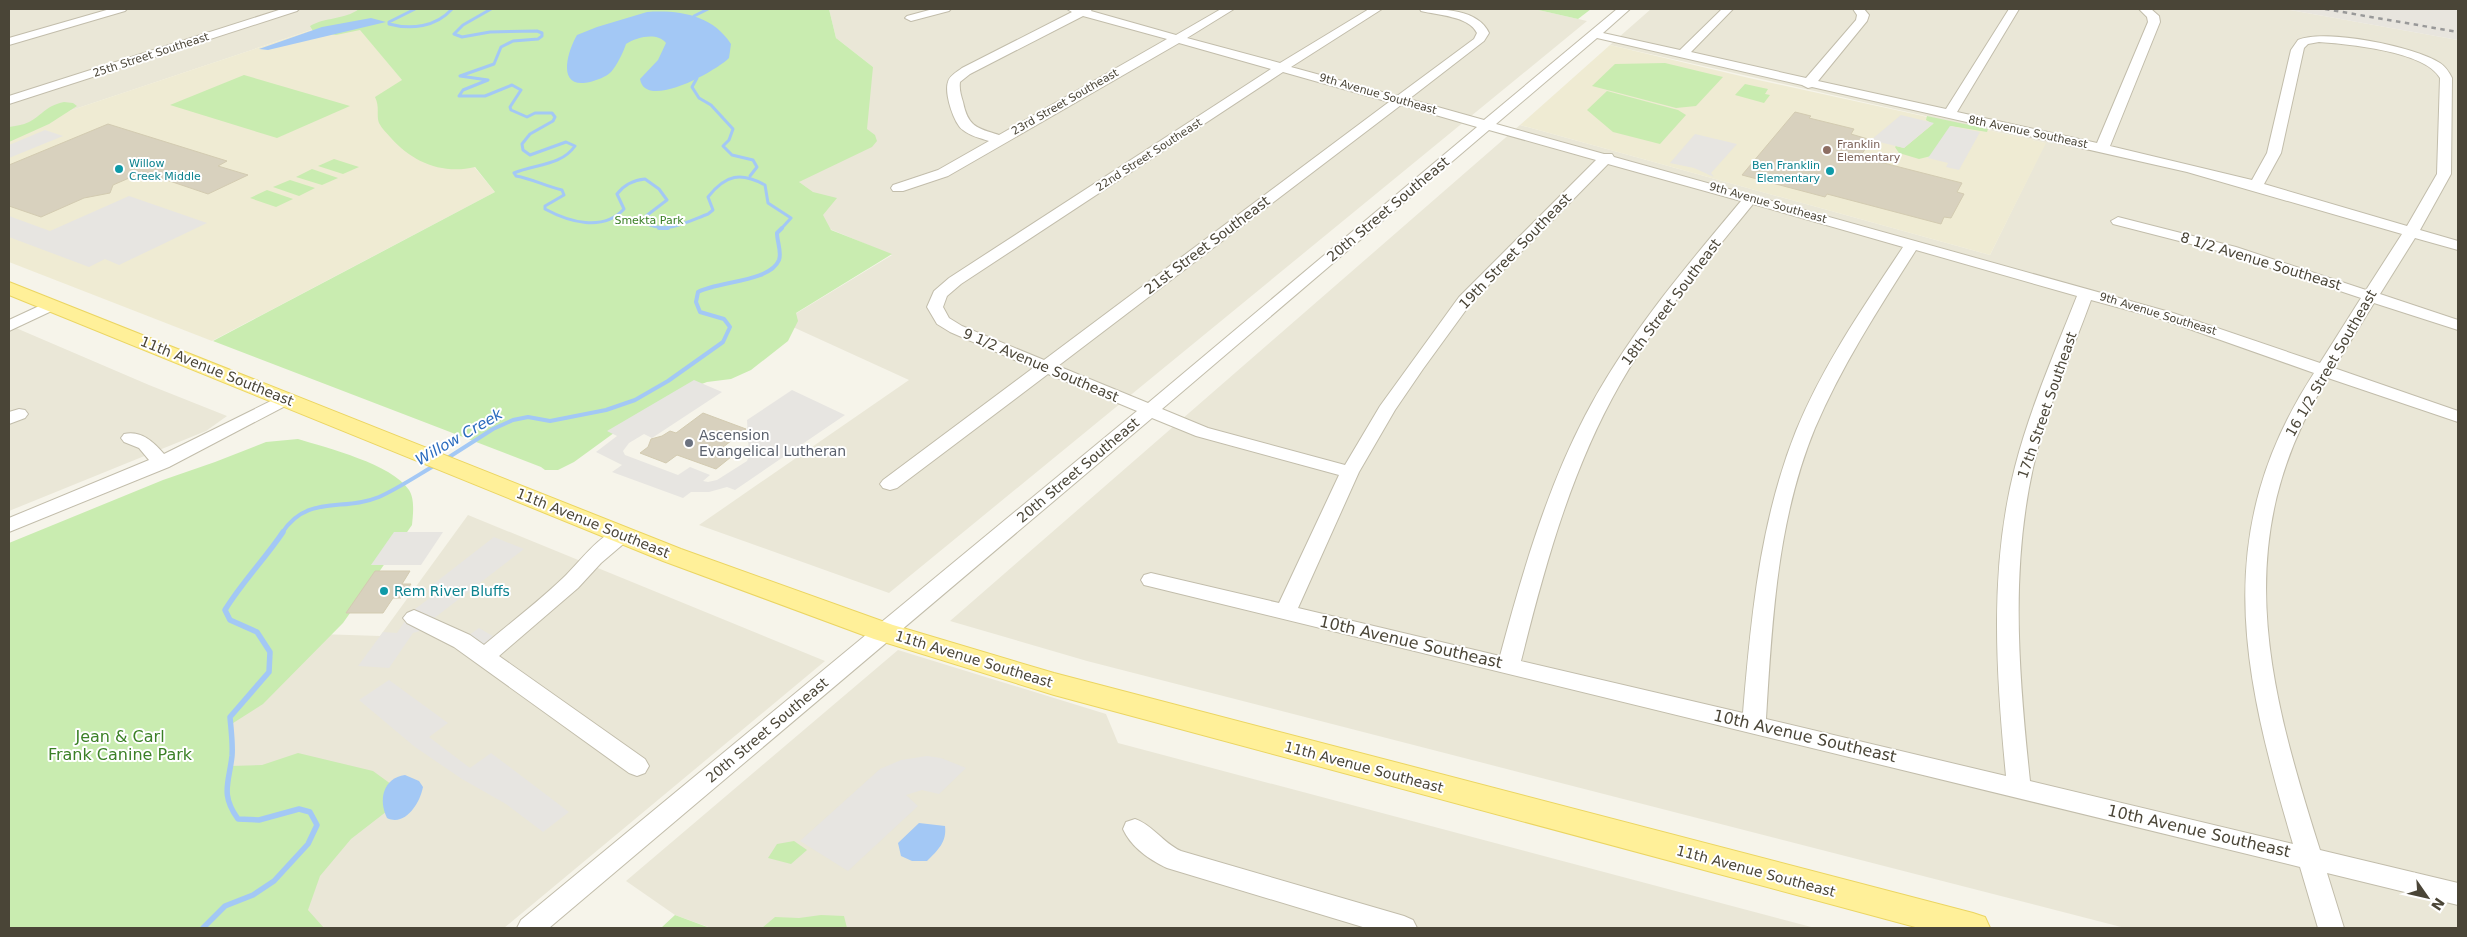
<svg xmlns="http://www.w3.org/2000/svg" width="2467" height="937" font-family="'DejaVu Sans',sans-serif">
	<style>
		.residential { fill: #eae7d7 }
		.industrial { fill: #e8e5de }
		.education { fill: #efebd3 }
		.green { fill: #c9ecb0 }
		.parking { fill: #e7e5e1 }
		.water { fill: #a3c8f5 }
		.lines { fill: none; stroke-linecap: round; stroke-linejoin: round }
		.stream-far2 { stroke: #a3c8f5; stroke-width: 3 }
		.stream-far1 { stroke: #a3c8f5; stroke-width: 4 }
		.stream { stroke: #a3c8f5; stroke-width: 5.5 }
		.building { fill: #d8d1be; stroke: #d3cbb1 }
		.minor-casing { stroke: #c2bdab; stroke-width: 2 }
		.major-casing { stroke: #ebd562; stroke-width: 2 }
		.minor { fill: #fff; fill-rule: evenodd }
		.major { fill: #fff099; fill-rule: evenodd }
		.rail { stroke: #999; stroke-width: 2.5; stroke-dasharray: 4.5 4.5; stroke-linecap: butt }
		.education-dot { fill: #8d6e63; stroke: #fff; stroke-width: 2 }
		.culture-dot { fill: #0f9aa8; stroke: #fff; stroke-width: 2 }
		.worship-dot { fill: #6b7280; stroke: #fff; stroke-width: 2 }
		.labels { text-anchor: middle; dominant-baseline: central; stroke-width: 4; stroke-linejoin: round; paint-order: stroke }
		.far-street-label { font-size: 11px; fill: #4a4537; stroke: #fff }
		.far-education-label { font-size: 11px; fill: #785e54; stroke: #fff; text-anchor: start }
		.far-culture-label { font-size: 11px; fill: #0d838f; stroke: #fff; text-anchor: start }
		.far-park-label { font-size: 11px; fill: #3b8026; stroke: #fff }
		.street-label { font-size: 14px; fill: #4a4537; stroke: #fff }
		.worship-label { font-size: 14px; fill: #5b616d; stroke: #fff; text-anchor: start }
		.culture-label { font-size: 14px; fill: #0d838f; stroke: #fff; text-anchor: start }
		.water-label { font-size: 15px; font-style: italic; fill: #296abe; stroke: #fff }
		.near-street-label { font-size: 16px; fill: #4a4537; stroke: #fff }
		.near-park-label { font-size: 16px; fill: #3b8026; stroke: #fff }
	</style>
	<rect width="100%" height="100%" fill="#f6f4ea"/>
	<g class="residential">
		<polygon points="9,9 374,9 9,131"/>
		<polygon points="829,9 1534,9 1587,21 889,593 699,525 909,380 782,322 892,255 813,222 799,182 873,67 836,38"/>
		<polygon points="1651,9 2284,9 2458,40 2458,928 2125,928 1087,661 950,621 1520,125 1990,255 2045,143 1610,45"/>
		<polygon points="9,325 149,385 227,416 206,431 9,511"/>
		<polygon points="468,515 825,661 504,928 203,928 231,810 230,717 257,632 380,636"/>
		<polygon points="898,650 1106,714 1118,743 1815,928 711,928 675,915 626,881"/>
	</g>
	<polygon class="industrial" points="2284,9 2458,9 2458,40"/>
	<g class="education">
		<polygon points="350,17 495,192 212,341 9,262 9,131"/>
		<polygon points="1610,45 1749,78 2046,143 1990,255 1520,125"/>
	</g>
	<g class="green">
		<path d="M359 9H829L836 38 873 67 867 129 875 135 877 141 872 147 799 182 813 192 837 198 823 215 831 230 892 254 796 313 798 321 788 341 751 370 731 379 707 382 680 392 629 422 574 462 558 470H545L541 467 213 341 495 192 475 167C443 175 412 162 391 138 387 133 382 129 379 123 376 115 380 107 375 97L402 80 360 30 336 35 313 31 310 26C325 17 344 20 359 9Z"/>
		<polygon points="1534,9 1591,9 1578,19"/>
		<polygon points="1665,63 1723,77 1696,106 1676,108 1592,86 1615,64"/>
		<polygon points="244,75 350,106 277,138 170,105"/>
		<polygon points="1745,84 1768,89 1765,94 1770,95 1764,103 1735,95"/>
		<polygon points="1607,91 1678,110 1686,115 1660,144 1613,132 1587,110"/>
		<path d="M64 102 73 103 77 106 49 124 9 142V127C15 126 23 125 29 122 44 114 45 106 64 102Z"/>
		<polygon points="1927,116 1988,129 1987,132 1951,126 1931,156 1919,159 1899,153 1895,147 1896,146 1904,148 1933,124 1926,120"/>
		<polygon points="334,159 359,167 343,174 318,166"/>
		<polygon points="312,169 338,178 322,185 296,177"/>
		<polygon points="290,180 315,188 299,196 273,187"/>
		<polygon points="267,190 293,199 276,207 250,198"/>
		<path d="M298 439C327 448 392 464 409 490 415 499 413 515 412 525L343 623 263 704 230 725 232 754 230 766 262 765 298 753 373 771 395 787 391 808 351 839 320 876 308 910 324 928H9V543L163 480 215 462 266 442Z"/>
		<polygon points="794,841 807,850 791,864 768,858 777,844"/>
		<polygon points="675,915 710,928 711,928 661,928"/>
		<polygon points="821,915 844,916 847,928 762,928 775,917 799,918"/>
	</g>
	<g class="parking">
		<polygon points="1901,115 1934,123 1904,148 1871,140"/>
		<polygon points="1950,126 1980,132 1959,170 1946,167 1948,163 1928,158"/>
		<polygon points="45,130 63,136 9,158 9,145"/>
		<polygon points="1695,134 1737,144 1711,173 1714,177 1694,168 1670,163"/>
		<polygon points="129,196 207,223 119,265 105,259 89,267 9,237 9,216 50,231"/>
		<polygon points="694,380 722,392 652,438 644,434 629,443 623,451 625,455 678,475 690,467 710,475 703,481 708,482 717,480 747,461 749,456 747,420 792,390 845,415 735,490 727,487 709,492 691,492 683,498 612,472 622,465 596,452 617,436 607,431"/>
		<polygon points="394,532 443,532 421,565 371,565"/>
		<polygon points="494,537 524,549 433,619 469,635 479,628 496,638 467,656 436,636 423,630 413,633 389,668 358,666 383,632 397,633 411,612 435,594 427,589"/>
		<polygon points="389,680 448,723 429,737 470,768 491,753 569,812 543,832 506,804 462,779 415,747 359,700"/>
		<polygon points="927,756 941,758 966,768 939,794 922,790 906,795 918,806 848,871 800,841 880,769 901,760"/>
	</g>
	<g class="water">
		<path d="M647 12C680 10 712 15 731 44L729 58C716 71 645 111 640 79L658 60 666 43C657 32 637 37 626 44 623 53 617 65 611 72 606 77 597 80 590 82 556 90 567 52 577 35L597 27Z"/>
		<polygon points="371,18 386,22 268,50 259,49 322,27"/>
		<path d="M405 775 419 781 423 787C420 803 405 827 387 818 378 800 383 778 405 775Z"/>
		<path d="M919 823 945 826C947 842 938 850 927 861H912L901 856 898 843Z"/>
	</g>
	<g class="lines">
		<g class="stream-far2">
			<path d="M415 9 389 22V24C411 30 436 27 452 9"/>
			<path d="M491 9 463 25 454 34 462 37 490 32 537 31 542 33V36L538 39 513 41 501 47 494 64 460 76 488 80 463 90 459 96H485L512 85 521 90 510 107 511 110 527 117 535 113H552L555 117 553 121 530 134 522 144 523 150 530 155 566 142 575 146C561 166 535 164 514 173L516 176C533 179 545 186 562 190L564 195 545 206V209C569 222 603 232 624 209L617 194C624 185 633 180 645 179L659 189 667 200 646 216 645 223C667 234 687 222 708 214L713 210 708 197C726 174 741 172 765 185L768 203 791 218 781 229"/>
			<polyline points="694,16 708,9"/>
			<polyline points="697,78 692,87 699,98 711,105 733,129 729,140 723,146 732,155 753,160 757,167 750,176"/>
		</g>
		<g class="stream-far1">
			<polyline points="659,228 668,228"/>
			<path d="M446 459 493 429 513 420 528 417 550 421 606 410 635 400 668 381 723 342 730 327 724 319 700 312 696 302 698 292C719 281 770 282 779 260 782 252 777 242 777 233L782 228"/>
			<path d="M282 533C307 494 343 512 379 497 399 488 418 475 437 464"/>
		</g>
		<path class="stream" d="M203 928 225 906 253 895 274 881 308 844 317 825 310 812 299 809 259 820 238 819C220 794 229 783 232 756 233 743 231 730 230 717L269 672 270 652 257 632 230 620 225 610C242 582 265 559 283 532"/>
	</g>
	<g class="building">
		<polygon points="1795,112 1811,116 1809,118 1854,129 1851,134 1871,140 1860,157 1962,183 1957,192 1964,194 1951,218 1944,217 1941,224 1827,194 1825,197 1742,175"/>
		<polygon points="108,124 227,161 218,166 248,175 208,194 143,172 113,185 110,193 84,198 41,217 9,206 9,165"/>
		<polygon points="703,413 746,429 722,448 736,453 716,469 677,455 666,463 640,453 648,447 651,439 662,436 670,431 676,433"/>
		<polygon points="375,571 410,571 402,584 411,584 401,598 393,598 383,613 346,613"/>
	</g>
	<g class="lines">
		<g class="minor-casing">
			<g id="minor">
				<polygon points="110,9 127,9 125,11 9,45 9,38"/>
				<polygon points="282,9 299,9 297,11 9,104 9,96"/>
				<polygon points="933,9 951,9 949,11 911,21 905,18 907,16"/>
				<path d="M1067 9H1092L1091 11 1176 35 1221 9H1234L1187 38 1280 63 1369 9H1382L1291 67 1397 96 1474 39 1477 33C1469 16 1437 15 1421 11L1420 9C1442 9 1478 9 1489 33L1484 41 1409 99 1484 120 1617 9H1630L1603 33 1680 50 1722 9H1733L1691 52 1806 78 1856 20 1857 15 1853 9H1864L1869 15 1867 21 1818 81 1946 109 2009 9H2019L1957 112 2097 143 2148 22 2147 17 2139 9H2151L2159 16 2160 22 2110 146 2252 180 2267 153 2291 50 2298 40C2325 28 2416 47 2440 63 2446 67 2449 72 2452 78L2451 174 2420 230 2458 241V250L2415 238 2380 294 2458 320V330L2374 303 2334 368 2458 411V422L2328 378C2228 537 2267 683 2320 850L2458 883V905L2327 873 2344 928H2318L2300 867 1144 585 1141 580 1144 575 1151 573 1279 603 1339 475 1196 436 1152 418 549 928H517L521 920 1137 411 1048 374 897 488 890 490 883 488 880 484 883 480 1033 368 950 332 937 324 927 307 934 291 949 278 1271 69 1179 43 948 176 903 191H893L891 188 893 185 938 170 989 141C980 138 970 136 963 130 954 124 944 93 948 82 949 76 957 72 962 68L1072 12ZM1083 16 1167 39 999 135C977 128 968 127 963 102 961 96 959 89 960 82L970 74ZM1597 38 1802 85 1808 88 1812 87 2187 172 2402 234 2366 290 2236 247 2118 217 2111 221 2113 224 2226 253 2361 298 2320 363 2173 313 1614 157 1612 154H1604L1496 124ZM2319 42C2347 44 2425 51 2440 78L2437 174 2407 226 2264 184 2281 153 2304 48 2308 44ZM1283 72 1389 102 1044 360 962 326 949 318 943 307 947 296 961 284ZM1401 105 1477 127 1148 403 1058 366ZM1489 130 1596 160 1459 297 1380 406 1345 465 1208 428 1162 409ZM1608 164 1741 201C1684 269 1626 337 1585 416 1546 491 1522 574 1500 656L1298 608 1359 472 1395 410 1423 369 1471 303ZM1753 204 1903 247C1864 306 1823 365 1796 431 1760 521 1751 617 1743 713L1521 661C1545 565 1571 470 1620 384 1657 319 1706 262 1753 204ZM1916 250 2077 296C2055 352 2030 408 2015 467 1989 568 1996 673 2006 776L1766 719C1772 621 1777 520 1815 428 1842 365 1879 308 1916 250ZM2091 300 2161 319 2314 373C2210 533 2242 672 2293 844L2030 781C2019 677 2010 572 2033 468 2046 410 2071 355 2091 300Z"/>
				<polygon points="52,300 60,305 58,308 9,331 9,320"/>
				<path d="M285 394 291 395 294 399 291 403 169 467 9 532V518L149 460 139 448 124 442 121 438 124 434C141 430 154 442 164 454Z"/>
				<polygon points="19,409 25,410 28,414 25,418 9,424 9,412"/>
				<path d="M621 528 628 530 631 535 628 540 601 563 578 588 499 656 645 759 649 766 645 773 637 776 629 773 454 647 407 623 403 618 407 613 414 610 421 613 470 635 484 645C510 623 538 602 563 578 580 562 598 535 621 528Z"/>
				<path d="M1135 819C1153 825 1163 843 1181 851L1404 916 1413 920 1417 928H1366L1167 868C1150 860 1131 847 1123 829L1126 822Z"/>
			</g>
		</g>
		<g class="major-casing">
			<polygon id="major" points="9,282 681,549 893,625 1054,673 1973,913 1985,917 1990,928 1919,928 1054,695 874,639 663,561 9,295"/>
		</g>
		<use href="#minor" class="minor"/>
		<use href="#major" class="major"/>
		<polyline class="rail" points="2325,9 2458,32"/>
	</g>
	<circle class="education-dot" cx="1827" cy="150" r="5"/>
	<g class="culture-dot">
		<circle cx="119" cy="169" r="5"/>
		<circle cx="1830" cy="171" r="5"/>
		<circle cx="384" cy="591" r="5"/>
	</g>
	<circle class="worship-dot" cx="689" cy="443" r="5"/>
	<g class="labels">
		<g class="far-street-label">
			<text transform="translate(151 55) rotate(-18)">25th Street Southeast</text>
			<text transform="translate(1378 94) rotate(16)">9th Avenue Southeast</text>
			<text transform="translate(1065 102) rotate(-30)">23rd Street Southeast</text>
			<text transform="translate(2028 132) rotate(12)">8th Avenue Southeast</text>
			<text transform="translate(1149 155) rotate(-33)">22nd Street Southeast</text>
			<text transform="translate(1768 203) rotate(16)">9th Avenue Southeast</text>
			<text transform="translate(2158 314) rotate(17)">9th Avenue Southeast</text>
		</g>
		<g class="far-education-label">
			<text x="1837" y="144">Franklin<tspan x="1837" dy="13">Elementary</tspan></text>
		</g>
		<g class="far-culture-label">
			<text x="129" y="163">Willow<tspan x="129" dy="13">Creek Middle</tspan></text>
			<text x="1820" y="165" text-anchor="end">Ben Franklin<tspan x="1820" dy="13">Elementary</tspan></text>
		</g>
		<g class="far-park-label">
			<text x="649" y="220">Smekta Park</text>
		</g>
		<g class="street-label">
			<text transform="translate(1388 209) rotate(-40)">20th Street Southeast</text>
			<text transform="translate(1207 245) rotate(-37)">21st Street Southeast</text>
			<text transform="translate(1515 251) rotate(-46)">19th Street Southeast</text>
			<text transform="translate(2261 261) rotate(17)">8 1/2 Avenue Southeast</text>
			<text transform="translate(1671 302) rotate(-53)">18th Street Southeast</text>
			<text transform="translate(2331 363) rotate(-60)">16 1/2 Street Southeast</text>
			<text transform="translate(1041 365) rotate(23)">9 1/2 Avenue Southeast</text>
			<text transform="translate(217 371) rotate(22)">11th Avenue Southeast</text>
			<text transform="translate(2047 405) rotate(-71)">17th Street Southeast</text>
			<text transform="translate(1078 470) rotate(-40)">20th Street Southeast</text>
			<text transform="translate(593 523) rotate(22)">11th Avenue Southeast</text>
			<text transform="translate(974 659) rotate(17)">11th Avenue Southeast</text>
			<text transform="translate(767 730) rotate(-40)">20th Street Southeast</text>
			<text transform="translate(1364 767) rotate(15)">11th Avenue Southeast</text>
			<text transform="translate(1756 871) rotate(15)">11th Avenue Southeast</text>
		</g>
		<g class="worship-label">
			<text x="699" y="435">Ascension<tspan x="699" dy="16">Evangelical Lutheran</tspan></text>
		</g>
		<g class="culture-label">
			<text x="394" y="591">Rem River Bluffs</text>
		</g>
		<g class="water-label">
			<text transform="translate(459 437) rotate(-30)">Willow Creek</text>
		</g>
		<g class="near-street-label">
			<text transform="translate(1411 642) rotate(13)">10th Avenue Southeast</text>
			<text transform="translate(1805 736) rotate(13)">10th Avenue Southeast</text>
			<text transform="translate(2199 831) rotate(13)">10th Avenue Southeast</text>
		</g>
		<g class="near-park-label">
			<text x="120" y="736">Jean &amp; Carl<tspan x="120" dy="18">Frank Canine Park</tspan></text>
		</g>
	</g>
	<rect width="2467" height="937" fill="none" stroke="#4a4537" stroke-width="20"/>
	<g transform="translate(2427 897) rotate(124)" stroke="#ffffff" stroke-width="4" paint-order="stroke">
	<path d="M0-4L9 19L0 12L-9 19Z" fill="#4a4537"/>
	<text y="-8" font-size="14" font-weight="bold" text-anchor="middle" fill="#4a4537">N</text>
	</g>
</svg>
